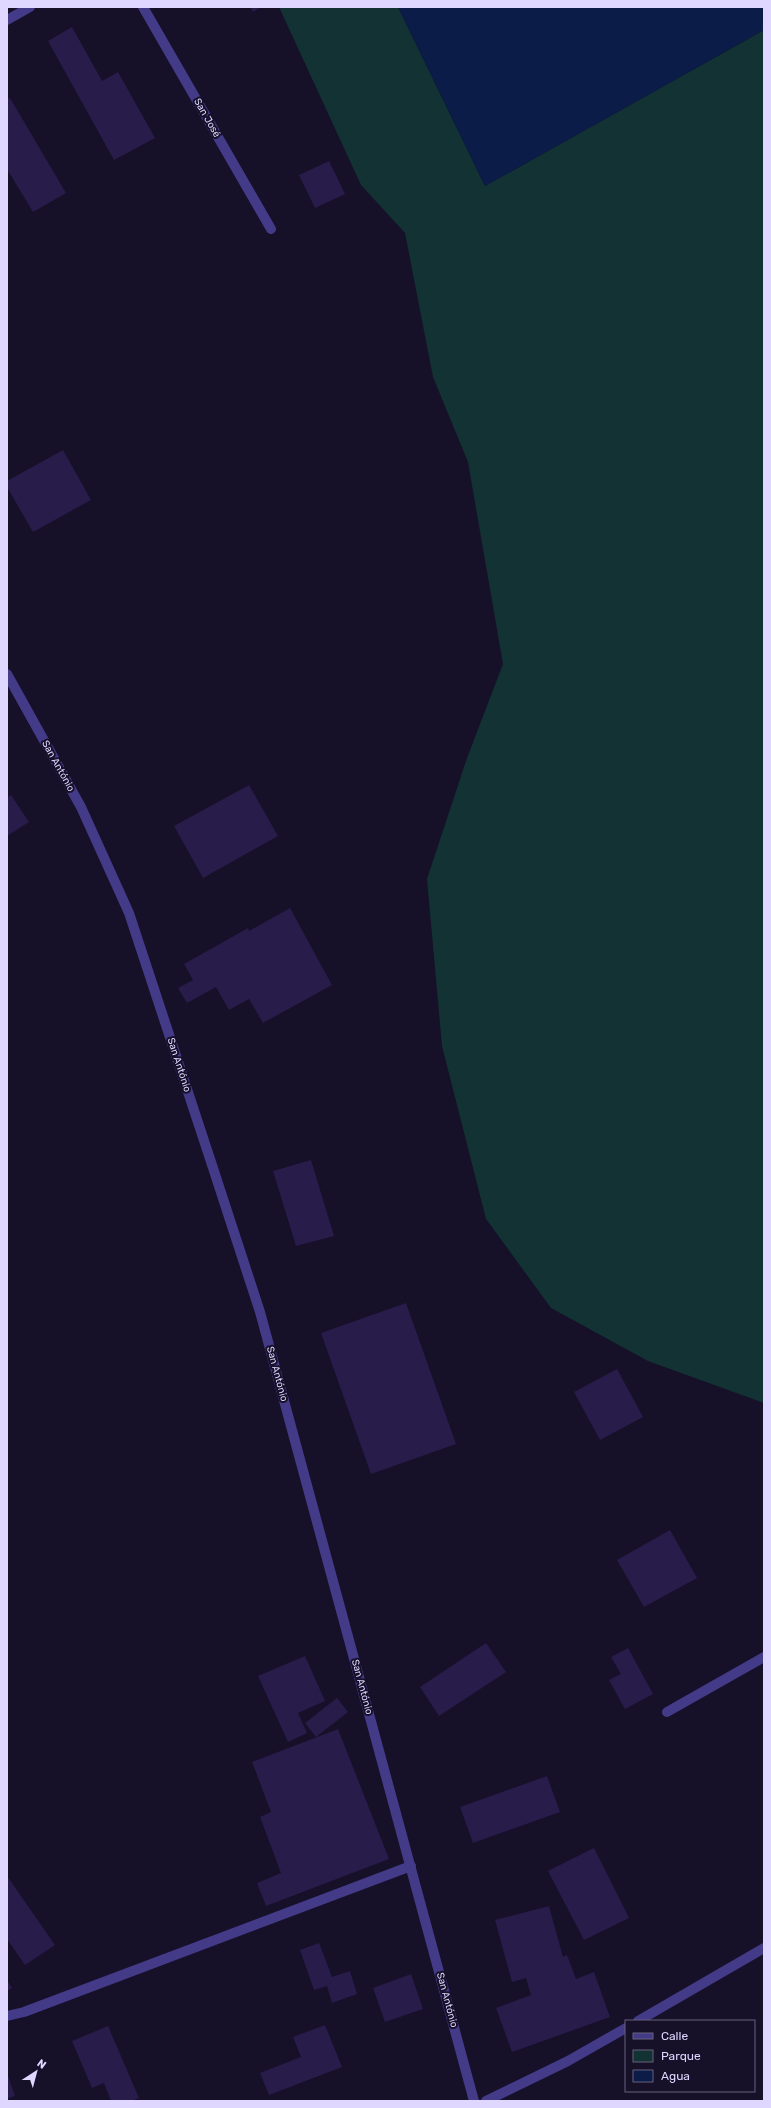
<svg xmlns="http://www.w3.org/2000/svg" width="771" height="2108" font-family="Rubik,sans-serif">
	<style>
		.green { fill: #133233 }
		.water { fill: #0a1c47 }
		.building { fill: #281c4a }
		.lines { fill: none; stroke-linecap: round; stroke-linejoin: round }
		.service { stroke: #433a88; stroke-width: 10 }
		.minor { stroke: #433a88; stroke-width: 10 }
		.tertiary { stroke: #433a88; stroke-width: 10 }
		.labels { text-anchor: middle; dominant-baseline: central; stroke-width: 4; stroke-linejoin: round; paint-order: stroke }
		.street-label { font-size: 10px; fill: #dfd7ff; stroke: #161029 }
	</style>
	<rect width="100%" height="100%" fill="#161029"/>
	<polygon class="green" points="279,7 398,7 485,186 764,30 764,1403 648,1361 551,1308 486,1219 442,1046 427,879 467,758 503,664 468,462 433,377 405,233 361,185"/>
	<polygon class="water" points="398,7 764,7 764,30 485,186"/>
	<g class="building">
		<polygon points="250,7 261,7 253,12"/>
		<polygon points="72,27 102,81 118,72 155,138 114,160 48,41"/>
		<polygon points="10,98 66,193 33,212 7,169 7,99"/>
		<polygon points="329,161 345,194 315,208 299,175"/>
		<polygon points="63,450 91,500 33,532 7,487 7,481"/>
		<polygon points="249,785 278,836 203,878 174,826"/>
		<polygon points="11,795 29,822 7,836 7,798"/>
		<polygon points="290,908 332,985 263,1023 249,999 229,1010 216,987 187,1003 178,988 193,980 184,964 248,928 249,931"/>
		<polygon points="311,1160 334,1236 296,1246 273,1171"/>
		<polygon points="406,1303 456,1444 371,1474 321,1333"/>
		<polygon points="617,1369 643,1417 600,1440 574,1392"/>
		<polygon points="670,1530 697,1578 644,1607 617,1560"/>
		<polygon points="486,1643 506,1672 439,1716 420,1687"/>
		<polygon points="628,1648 653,1694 625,1709 609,1680 621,1674 611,1657"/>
		<polygon points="305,1656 325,1701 298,1713 307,1733 288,1742 258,1676"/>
		<polygon points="337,1698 348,1712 316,1737 305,1723"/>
		<polygon points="338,1729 389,1859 266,1906 257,1883 281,1873 260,1817 271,1812 252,1762"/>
		<polygon points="547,1776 560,1812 473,1843 460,1807"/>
		<polygon points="594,1848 629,1918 584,1940 548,1871"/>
		<polygon points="7,1876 55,1945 25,1965 7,1939"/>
		<polygon points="549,1906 563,1957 567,1955 576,1979 594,1972 610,2017 512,2052 496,2008 531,1995 526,1978 512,1982 495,1920"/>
		<polygon points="319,1943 332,1977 350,1971 357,1994 332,2003 327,1986 314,1990 300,1950"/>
		<polygon points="411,1974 423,2009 385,2022 373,1988"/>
		<polygon points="7,1980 12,1988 7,1991"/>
		<polygon points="325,2025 342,2067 269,2095 260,2073 301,2057 293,2037"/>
		<polygon points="108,2026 139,2098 131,2101 111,2101 104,2083 92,2088 72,2041"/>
		<polygon points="7,2073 15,2096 7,2099"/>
	</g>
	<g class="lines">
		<g class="service">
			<polyline points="667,1712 764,1657"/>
			<polyline points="7,2016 24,2012 411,1866"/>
		</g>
		<g class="minor">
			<polyline points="143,7 271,229"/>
			<polyline points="7,20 30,7"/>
			<polyline points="638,2021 764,1948"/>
			<polyline points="486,2101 568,2061 626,2028"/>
		</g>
		<polyline class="tertiary" points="7,674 81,807 129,913 214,1171 260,1312 474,2101"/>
	</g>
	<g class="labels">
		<g class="street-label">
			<text transform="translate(207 118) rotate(60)">San José</text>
			<text transform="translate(58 766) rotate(61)">San António</text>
			<text transform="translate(179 1065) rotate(72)">San António</text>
			<text transform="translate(277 1374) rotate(75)">San António</text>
			<text transform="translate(362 1687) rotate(75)">San António</text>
			<text transform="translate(447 2000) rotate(75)">San António</text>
		</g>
	</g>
	<rect width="771" height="2108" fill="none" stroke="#dfd7ff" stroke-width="16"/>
	<rect x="625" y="2020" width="130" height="72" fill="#161029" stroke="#66607f"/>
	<rect x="633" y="2033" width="20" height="6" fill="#433a88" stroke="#66607f"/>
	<text x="661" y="2040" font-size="12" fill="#dfd7ff">Calle</text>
	<rect x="633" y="2050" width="20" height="12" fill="#133233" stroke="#66607f"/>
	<text x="661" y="2060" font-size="12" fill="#dfd7ff">Parque</text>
	<rect x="633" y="2070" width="20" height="12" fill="#0a1c47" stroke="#66607f"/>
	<text x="661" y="2080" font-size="12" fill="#dfd7ff">Agua</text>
	<g transform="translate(36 2072) rotate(36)" stroke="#161029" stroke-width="3" paint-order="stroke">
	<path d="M0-3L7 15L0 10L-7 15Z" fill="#dfd7ff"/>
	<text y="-6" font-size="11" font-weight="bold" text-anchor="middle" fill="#dfd7ff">N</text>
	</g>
</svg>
